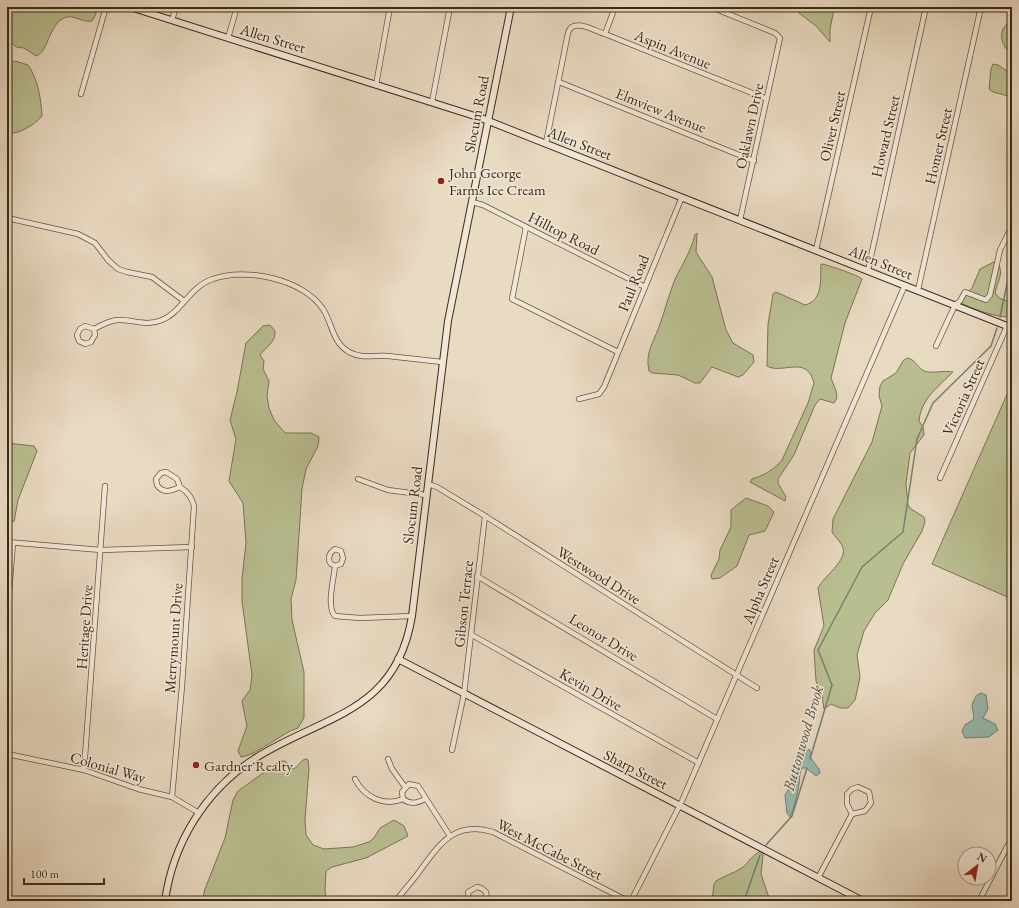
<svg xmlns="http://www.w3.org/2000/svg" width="1019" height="908" font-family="'EB Garamond',serif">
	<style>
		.green { fill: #b9be91; stroke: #7a7454 }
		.water { fill: #97bbb1; stroke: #728173 }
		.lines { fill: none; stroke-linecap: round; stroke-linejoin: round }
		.stream { stroke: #728173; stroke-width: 1.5 }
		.street-casing { stroke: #665742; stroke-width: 6 }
		.secondary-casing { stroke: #3a2b17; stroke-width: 8 }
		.street { stroke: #f1e7d7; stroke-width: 4.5 }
		.secondary { stroke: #f1e7d7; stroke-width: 6 }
		.poi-dot { fill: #8f2418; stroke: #f1e7d7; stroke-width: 1.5 }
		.labels { text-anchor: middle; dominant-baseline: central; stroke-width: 3; stroke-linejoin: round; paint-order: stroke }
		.street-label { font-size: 15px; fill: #3a2b17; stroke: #f1e7d7 }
		.poi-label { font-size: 15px; fill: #3a2b17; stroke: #f1e7d7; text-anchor: start }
		.water-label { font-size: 16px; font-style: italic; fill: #514f3e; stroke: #f1e7d7 }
	</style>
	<rect width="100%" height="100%" fill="#e9dac2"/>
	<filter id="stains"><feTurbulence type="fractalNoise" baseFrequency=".005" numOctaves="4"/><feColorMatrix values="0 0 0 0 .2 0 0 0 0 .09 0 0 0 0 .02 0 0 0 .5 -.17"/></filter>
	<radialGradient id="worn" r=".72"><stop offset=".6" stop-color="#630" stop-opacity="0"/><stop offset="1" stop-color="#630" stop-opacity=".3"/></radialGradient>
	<g class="green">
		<path d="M10 7H95L96 14 92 21C83 23 75 15 67 17 49 21 49 52 36 56L24 48 16 47C5 38 4 19 10 7Z"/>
		<polygon points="798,7 833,7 834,9 830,29 830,42 816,26 799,13"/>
		<path d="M1012 19V54C1004 49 999 38 1003 29 1005 25 1009 23 1012 19Z"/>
		<path d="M15 61 28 65C38 79 41 99 42 116 33 126 21 133 7 134V64Z"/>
		<polygon points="993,64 998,65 1012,74 1012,97 993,92 989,89 991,69"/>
		<path d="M697 233 696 252 712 277 726 330 733 343 753 355 754 362 743 375 738 377 712 367 700 383H695L678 375 652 373 649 371C645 353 653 343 659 327 665 311 669 293 676 277 683 264 691 250 695 235Z"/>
		<path d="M994 262C1007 268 997 283 995 293L999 298 1012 303V323L1008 317C996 317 968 308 958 301L972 288 980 269Z"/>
		<path d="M821 264C826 264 860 276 862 279L845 323 831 378 836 391 837 398 834 403 820 399 815 405 794 455 778 479V483L786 497 785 501 750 482 752 479C763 476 775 469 782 460L808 403 814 383C807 354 782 375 767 366L768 324 773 294 776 292 805 305C824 300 820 278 821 264Z"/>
		<path d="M270 325 275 331C276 342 266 347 260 355L264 361 263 369 269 381 267 396 269 408 274 420 285 433H311L319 437 318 446 306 469 302 489 296 580 291 599 292 620 304 672V718L298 728C281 733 258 755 241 757L238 751 247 726 242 701 250 690 252 675 242 601V579L246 543 243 503 229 481 236 439 230 420 237 392 246 343 263 326Z"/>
		<path d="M907 358C915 359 917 367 924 371 933 374 943 370 953 372 938 387 921 399 919 421L923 427 924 435 910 453 906 484 908 505 911 509 924 517 925 522 922 531 903 564 888 600 875 613 864 631 857 655 860 677 858 687 855 700 848 708H840L831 704 824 709 822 696 816 681 814 650 824 626 818 588C823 577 847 561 843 548 842 543 835 537 832 532L833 519 872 442 882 406 879 396 880 386 883 381 896 373 903 361Z"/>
		<polygon points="1012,383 1012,599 932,564"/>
		<polygon points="7,443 34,446 37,451 18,500 14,522 7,515"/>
		<polygon points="746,498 768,506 774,512 765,531 749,535 737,566 720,578 712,579 711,575 719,559 720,550 731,527 731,510"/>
		<path d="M306 759 308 760 309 768 305 820 306 835 313 845 324 849 353 847 369 842 374 838 380 828 394 820 404 826 408 836 366 858 332 867 326 871 325 890 326 901H202L205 889 225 838 233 800 238 791 280 761H285L293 769C299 767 300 760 306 759Z"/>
		<path d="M761 851 763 855 761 874 770 901H712L714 884 716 881C724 876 734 873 742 868 749 862 752 855 761 851Z"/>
	</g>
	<g class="water">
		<path d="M981 693 986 695 988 709 983 718 995 724 998 730 989 737 965 738 962 731 965 725 974 719C973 706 969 707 977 695Z"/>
		<path d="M809 749 811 753 810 757 819 769 820 773 816 776 806 768H802C799 774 800 778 799 784 797 796 795 806 790 817L787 813 785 795 791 785 790 777 793 770 804 753Z"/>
	</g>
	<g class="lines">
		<g class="stream">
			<polyline points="1000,317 1007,284 1012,272"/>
			<polyline points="810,759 832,685 818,650 862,567 903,532 917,439 933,403 991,346 997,328"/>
			<polyline points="766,845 792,816 807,768"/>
			<polyline points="744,901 760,855"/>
		</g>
		<g class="street-casing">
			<g id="street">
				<polyline points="711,7 775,33 780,38 740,220"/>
				<polyline points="172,20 176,7"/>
				<polyline points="1012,23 1010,39 1012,46"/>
				<polyline points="605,34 615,7"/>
				<polyline points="228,38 237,7"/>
				<polyline points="559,82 754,161"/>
				<polyline points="376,85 390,7"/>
				<polyline points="81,94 106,7"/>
				<polyline points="432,102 450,7"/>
				<path d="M546 143 568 33C572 17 595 31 605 34L767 99"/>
				<polyline points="472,202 483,205 645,287"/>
				<polyline points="7,218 78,234 95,243 108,260 118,269 127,272 152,277 184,301"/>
				<polyline points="526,227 512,299 618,352"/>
				<polyline points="816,250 871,7"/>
				<polyline points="868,270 926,7"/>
				<polyline points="918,290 981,7"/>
				<path d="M94 329 85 326 80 329 77 335 79 341 85 344 91 342 95 335 94 329C102 325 108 321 117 320 132 319 146 327 162 320 182 312 190 286 213 279 245 267 303 279 323 309 333 325 332 342 349 352 362 359 374 355 388 356 406 358 424 360 442 362"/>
				<polyline points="936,346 955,305 960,301 965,292 986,300 990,295 1000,250 1012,226"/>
				<polyline points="579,399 599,394 604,387 682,197"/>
				<polyline points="940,478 1007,326"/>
				<polyline points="358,479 388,490 426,495"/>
				<polyline points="428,484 437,487 485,516 757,688"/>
				<polyline points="7,542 101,550 192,547"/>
				<path d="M335 566 331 564C327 559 329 553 335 549L341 551 343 558 341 564 335 566C334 578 326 607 335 616L360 618 412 616"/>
				<polyline points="477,576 717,719"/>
				<polyline points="7,618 13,543"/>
				<polyline points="472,635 699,763"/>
				<polyline points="452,750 464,694 485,516"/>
				<polyline points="7,754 84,770 138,789 172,797 199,813"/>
				<polyline points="388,759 392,769 405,787"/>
				<polyline points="84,770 105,486"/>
				<path d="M355 779C364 797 384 807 403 799"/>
				<polygon points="858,787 869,792 871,803 865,811 852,814 847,804 847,794 852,789"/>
				<path d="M172 797 182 686 194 506C192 497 188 492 180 487 171 491 163 494 157 485L156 479 161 473 166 472 177 479 180 487"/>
				<path d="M425 799C417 803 411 805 403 799L402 792 409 784 418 786 450 836"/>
				<polyline points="818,878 852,814"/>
				<path d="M396 901C403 891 412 882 419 872 439 845 454 820 493 832L628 901"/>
				<polyline points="469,901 468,892 477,887 481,888 486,892 487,901"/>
				<polyline points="631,901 682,801 905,285"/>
				<polyline points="979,901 1008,845"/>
			</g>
		</g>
		<g class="secondary-casing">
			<g id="secondary">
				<polyline points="130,7 481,118 1012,328"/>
				<polyline points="398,659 863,901"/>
				<path d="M165 901C173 843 205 791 254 759 323 715 396 714 412 616L448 321 511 7"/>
			</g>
		</g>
		<use href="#street" class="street"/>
		<use href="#secondary" class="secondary"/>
	</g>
	<g class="poi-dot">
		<circle cx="441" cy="181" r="4"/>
		<circle cx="196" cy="765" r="4"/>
	</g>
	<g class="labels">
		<g class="street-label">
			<text transform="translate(273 38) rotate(17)">Allen Street</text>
			<text transform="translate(673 49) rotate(22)">Aspin Avenue</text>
			<text transform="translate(661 110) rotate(22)">Elmview Avenue</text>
			<text transform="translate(476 114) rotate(-79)">Slocum Road</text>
			<text transform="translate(749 126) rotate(-78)">Oaklawn Drive</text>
			<text transform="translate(832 126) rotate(-77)">Oliver Street</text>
			<text transform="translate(885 136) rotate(-77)">Howard Street</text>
			<text transform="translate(580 143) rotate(21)">Allen Street</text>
			<text transform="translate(938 146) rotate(-77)">Homer Street</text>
			<text transform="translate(564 233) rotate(27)">Hilltop Road</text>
			<text transform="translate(881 262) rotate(22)">Allen Street</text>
			<text transform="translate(633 283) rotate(-68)">Paul Road</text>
			<text transform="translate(963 397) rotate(-66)">Victoria Street</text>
			<text transform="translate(412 505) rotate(-83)">Slocum Road</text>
			<text transform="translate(599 575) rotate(32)">Westwood Drive</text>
			<text transform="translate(760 590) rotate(-67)">Alpha Street</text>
			<text transform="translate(463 604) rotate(-84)">Gibson Terrace</text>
			<text transform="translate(84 627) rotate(-86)">Heritage Drive</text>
			<text transform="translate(604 637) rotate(31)">Leonor Drive</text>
			<text transform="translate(173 638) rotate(-86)">Merrymount Drive</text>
			<text transform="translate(591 689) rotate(30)">Kevin Drive</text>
			<text transform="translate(108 767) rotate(16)">Colonial Way</text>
			<text transform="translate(636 769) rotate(27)">Sharp Street</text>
			<text transform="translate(550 849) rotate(27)">West McCabe Street</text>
		</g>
		<g class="poi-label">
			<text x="449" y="172">John George<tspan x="449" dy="17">Farms Ice Cream</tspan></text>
			<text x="204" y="765">Gardner Realty</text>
		</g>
		<g class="water-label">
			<text transform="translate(803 738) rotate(-74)">Buttonwood Brook</text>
		</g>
	</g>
	<rect width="1019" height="908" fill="none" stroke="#e9dac2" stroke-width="24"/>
	<rect x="8" y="8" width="1003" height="892" fill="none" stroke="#3a2b17" stroke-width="2"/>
	<rect x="12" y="12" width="995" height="884" fill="none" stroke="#3a2b17"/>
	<g transform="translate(977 866) rotate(31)"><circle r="19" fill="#f1e7d7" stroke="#a89c8a"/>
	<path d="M0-3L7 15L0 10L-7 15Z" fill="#8f2418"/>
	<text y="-6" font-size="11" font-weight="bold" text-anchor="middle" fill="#3a2b17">N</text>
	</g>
	<path d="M24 878v6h80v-6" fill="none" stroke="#3a2b17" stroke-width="2"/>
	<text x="30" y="878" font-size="12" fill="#3a2b17" stroke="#f1e7d7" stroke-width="3" paint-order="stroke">100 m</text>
	<rect width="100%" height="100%" filter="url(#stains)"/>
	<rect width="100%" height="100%" fill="url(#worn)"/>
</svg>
